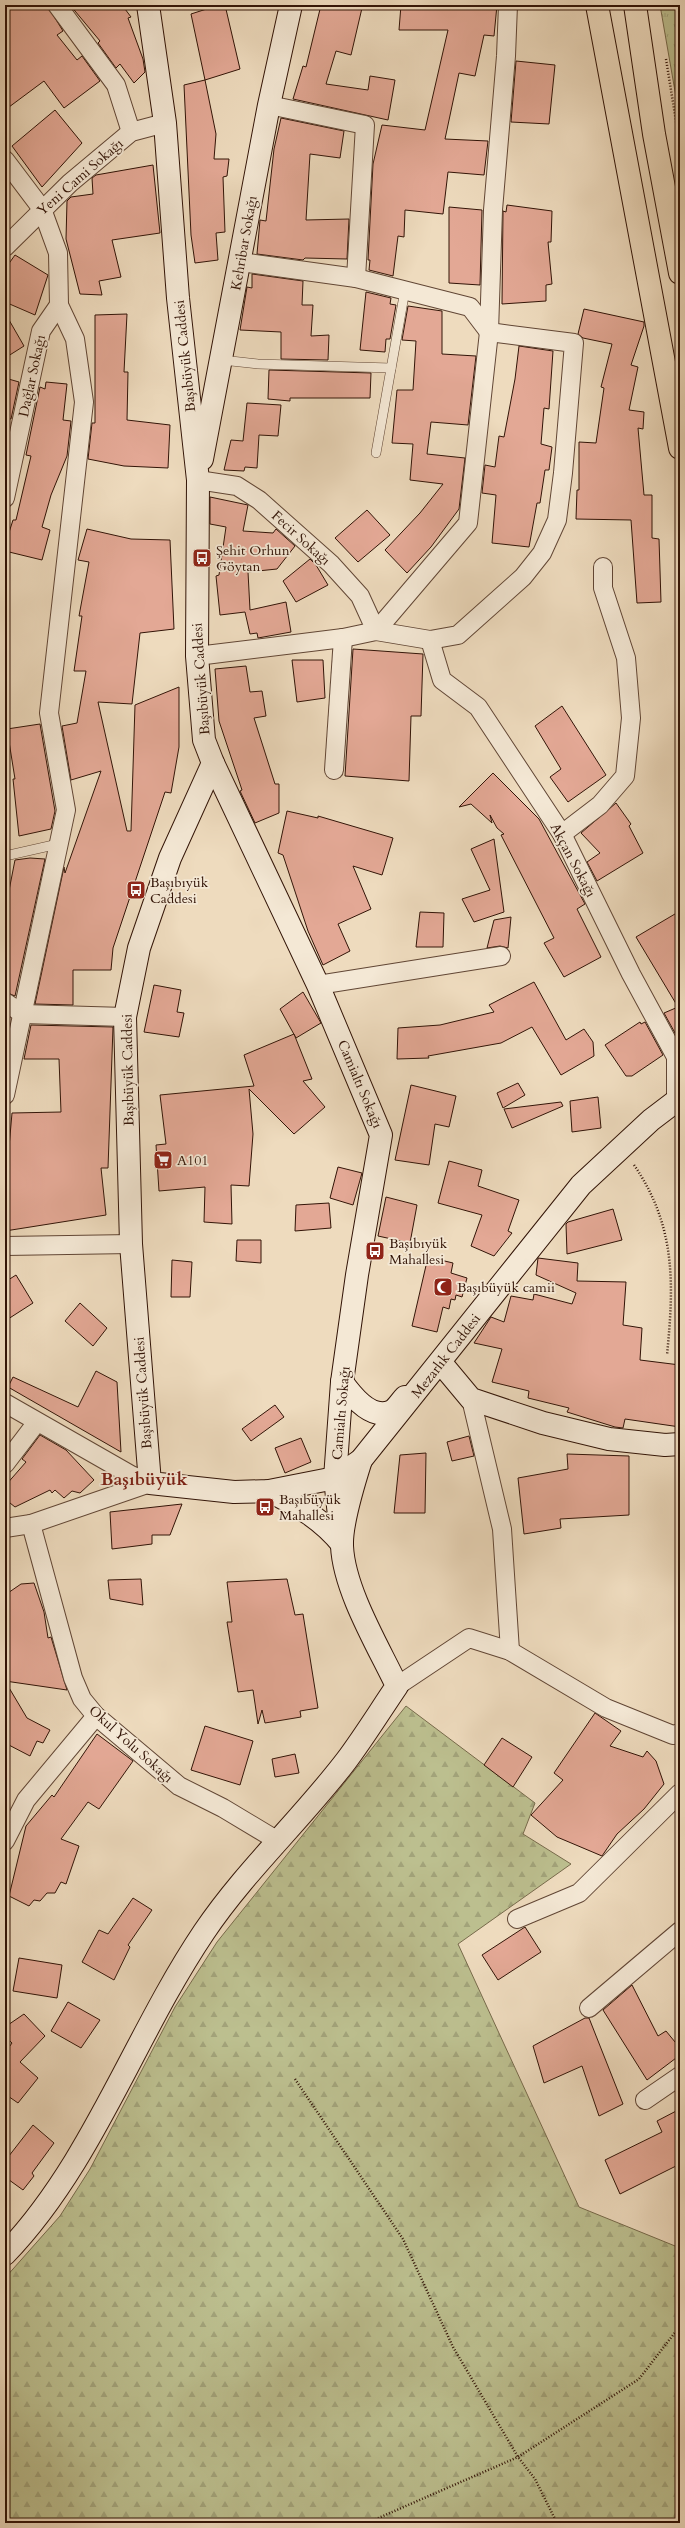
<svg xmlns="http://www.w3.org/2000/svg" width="685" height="2528" font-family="Cardo,serif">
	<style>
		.grass { fill: url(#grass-tufts); stroke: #776a4b }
		.forest { fill: url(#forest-firs); stroke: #776a4b }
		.building { fill: #e3a895; stroke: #321407 }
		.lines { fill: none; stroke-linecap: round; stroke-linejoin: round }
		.lane-casing { stroke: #614635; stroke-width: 10 }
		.street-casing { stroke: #614635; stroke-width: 20 }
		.secondary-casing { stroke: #321407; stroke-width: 24 }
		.primary-casing { stroke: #321407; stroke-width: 24 }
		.path { stroke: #321407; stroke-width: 2.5; stroke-dasharray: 1 2; stroke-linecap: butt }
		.lane { stroke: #f4e8d5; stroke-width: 9 }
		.street { stroke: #f4e8d5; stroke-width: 18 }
		.secondary { stroke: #f4e8d5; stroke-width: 22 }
		.primary { stroke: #eedbbe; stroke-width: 22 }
		.labels { text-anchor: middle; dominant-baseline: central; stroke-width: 3.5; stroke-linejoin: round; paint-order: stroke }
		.street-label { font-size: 14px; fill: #321407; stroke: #f4e8d5 }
		.poi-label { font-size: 14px; fill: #321407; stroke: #f4e8d5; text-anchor: start }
		.district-label { font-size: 18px; font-weight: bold; fill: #7a1f14; stroke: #f4e8d5 }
	</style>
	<defs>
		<pattern id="grass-tufts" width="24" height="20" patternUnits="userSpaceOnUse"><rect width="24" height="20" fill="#bcbf8f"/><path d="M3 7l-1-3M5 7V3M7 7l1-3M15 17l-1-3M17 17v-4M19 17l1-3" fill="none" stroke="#a2a37a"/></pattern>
		<pattern id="forest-firs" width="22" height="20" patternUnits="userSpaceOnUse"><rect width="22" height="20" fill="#bcbf8f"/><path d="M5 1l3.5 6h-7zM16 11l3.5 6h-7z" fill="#a2a37a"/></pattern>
	</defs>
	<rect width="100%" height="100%" fill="#eedbbe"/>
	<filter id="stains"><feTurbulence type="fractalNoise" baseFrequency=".005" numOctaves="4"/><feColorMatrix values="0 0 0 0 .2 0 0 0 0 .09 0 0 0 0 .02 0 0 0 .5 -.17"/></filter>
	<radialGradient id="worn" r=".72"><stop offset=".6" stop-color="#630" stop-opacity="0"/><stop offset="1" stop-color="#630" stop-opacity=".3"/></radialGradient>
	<polygon class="grass" points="660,5 680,5 680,120"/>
	<polygon class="forest" points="406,1706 535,1803 523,1834 571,1864 458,1944 579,2207 680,2248 680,2523 5,2523 5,2278 60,2216 90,2169 175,2007 217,1942"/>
	<g class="building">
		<polygon points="5,5 47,5 63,31 57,35 77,60 82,56 100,81 64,108 44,81 5,110"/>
		<polygon points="70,5 122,5 131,17 128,18 143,59 145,72 134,83 120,64 116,68 98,43 100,41"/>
		<polygon points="219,5 225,5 240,69 205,80 191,14"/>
		<polygon points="321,5 351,5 362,8 351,55 336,51 326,84 368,90 370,76 395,80 388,120 293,99 303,66 306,67"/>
		<polygon points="401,5 497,5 494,36 484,35 475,76 459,73 445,139 488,141 484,175 448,172 443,214 405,210 404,237 398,236 393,276 369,270 370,260 368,260 373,164 382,125 425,130 448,30 399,30"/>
		<polygon points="516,61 555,65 549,124 511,122"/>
		<polygon points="205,80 216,134 214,159 229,159 227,176 223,177 225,232 216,233 218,260 195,263 191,235 184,85"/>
		<polygon points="55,110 82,143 42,187 12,146"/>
		<polygon points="281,118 344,131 340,158 310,154 306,220 349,219 347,259 305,258 303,260 257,254 260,220 266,221 274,149"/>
		<polygon points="153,165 160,233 112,240 121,277 99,281 102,295 80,294 66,239 67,201 71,197 93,194 92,178 96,175"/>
		<polygon points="507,205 552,211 551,242 548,242 552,284 546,285 546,301 502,304 503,211 506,212"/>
		<polygon points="449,207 482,210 480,285 449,283"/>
		<polygon points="15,255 48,275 35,315 5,302 5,269"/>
		<polygon points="252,274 303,281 302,305 313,305 311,336 329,335 328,360 281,359 281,332 240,330 247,287 252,288"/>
		<polygon points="366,292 391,298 390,304 396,305 390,339 386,339 385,352 360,350"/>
		<polygon points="408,306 442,311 442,354 476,356 468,425 431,422 427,454 465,458 459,509 431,547 407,573 385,550 420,513 443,484 410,480 413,444 392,443 397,390 413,390 416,341 402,340"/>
		<polygon points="584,309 644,322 644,326 631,365 638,367 629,410 644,412 643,429 638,428 644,495 652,495 652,538 659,539 661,602 637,603 631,520 576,519 577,490 579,490 579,442 596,443 604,388 601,387 612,344 583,338 578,334"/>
		<polygon points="5,313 24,346 5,358"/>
		<polygon points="127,314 124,372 128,372 127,420 170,425 168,468 124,466 88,459 92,423 95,423 95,315"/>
		<polygon points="519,346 553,351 549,409 544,408 541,444 552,447 549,470 545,470 540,503 537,503 529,547 492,543 496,495 482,493 485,465 495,467 499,436 504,437 515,379"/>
		<polygon points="269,370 371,373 370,398 290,398 290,401 268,399"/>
		<polygon points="5,378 19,382 11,419 5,418"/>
		<polygon points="46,382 67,384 63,420 71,421 67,456 51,495 42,527 50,530 42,560 5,551 5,545 13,520 16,520 31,456 26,455 40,387 45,389"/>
		<polygon points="247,403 281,405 278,436 259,435 257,468 245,467 244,471 224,470 231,440 243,441"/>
		<polygon points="210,497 248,505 243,531 273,533 276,529 295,546 277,569 248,572 250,610 286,602 291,632 258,638 257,633 250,634 245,612 220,615 216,576 219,575 226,527 210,524"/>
		<polygon points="367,510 390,535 358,562 335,538"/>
		<polygon points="87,529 131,539 170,540 174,629 140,633 132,704 98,702 127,831 131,831 135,705 179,687 179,747 171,793 165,792 113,948 111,970 73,970 73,1005 35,1004 64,867 65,873 101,771 71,780 62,726 77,723 86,671 74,671 82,616 79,616 89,562 78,560"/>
		<polygon points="310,559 316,565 328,585 296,602 283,581"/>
		<polygon points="353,649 423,654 421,716 411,716 409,781 345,776"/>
		<polygon points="292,660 323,660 325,698 297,702"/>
		<polygon points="246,666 250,692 262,691 266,716 254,718 275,784 279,784 279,813 255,823 240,791 242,790 219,721 215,669"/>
		<polygon points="562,706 606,775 568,802 550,777 561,769 535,726"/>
		<polygon points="40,724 55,811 51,829 19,836 13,779 15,779 7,729"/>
		<polygon points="493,773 539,819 585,904 577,909 601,957 564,977 544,943 554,938 501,835 504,834 497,828 490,815 492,823 471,804 459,807"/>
		<polygon points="616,803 631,824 629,826 643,853 597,881 587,862 600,853 581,833"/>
		<polygon points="287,811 318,818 318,816 393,838 382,875 353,866 371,909 338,924 350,951 323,965 308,931 283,855 278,853"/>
		<polygon points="494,839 504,912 474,922 462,899 490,890 471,849"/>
		<polygon points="30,858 45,859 15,996 5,992 5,911 15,860"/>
		<polygon points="680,911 680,1042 664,1013 678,1007 636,937"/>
		<polygon points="420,912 444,913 443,947 416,947"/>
		<polygon points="511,917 508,948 500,946 487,948 494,920"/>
		<polygon points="534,982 566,1040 584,1029 593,1042 594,1056 561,1075 532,1027 501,1043 428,1056 429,1058 397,1059 398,1028 440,1025 494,1012 489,1005"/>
		<polygon points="154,985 181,990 177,1012 184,1013 179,1037 144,1032"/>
		<polygon points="303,992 321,1023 296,1038 280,1009"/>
		<polygon points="640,1022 641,1024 645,1022 663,1055 632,1076 626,1076 605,1045"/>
		<polygon points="31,1025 113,1027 108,1168 101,1168 106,1215 5,1231 5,1193 12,1113 61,1112 59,1059 24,1059"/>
		<polygon points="294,1034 312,1079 303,1081 325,1107 294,1134 249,1089 253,1134 249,1186 231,1185 232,1224 204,1222 205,1187 159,1191 156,1145 166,1144 160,1095 254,1086 244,1055"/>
		<polygon points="518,1083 525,1095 503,1108 497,1093"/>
		<polygon points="411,1085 456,1096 449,1127 435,1124 429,1165 395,1160"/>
		<polygon points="598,1097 601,1128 572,1132 570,1101"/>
		<polygon points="561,1102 563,1106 512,1128 504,1109"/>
		<polygon points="449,1161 482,1170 478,1186 519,1200 508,1231 512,1233 494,1256 471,1246 482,1215 438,1203"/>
		<polygon points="338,1167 362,1173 353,1205 330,1198"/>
		<polygon points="386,1197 417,1205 410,1243 378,1236"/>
		<polygon points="329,1203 331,1228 295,1231 296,1205"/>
		<polygon points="613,1209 622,1240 567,1254 566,1224 568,1222"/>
		<polygon points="237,1240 261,1240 261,1263 236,1261"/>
		<polygon points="428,1257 453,1263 451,1273 467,1278 462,1297 456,1295 455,1300 451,1299 449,1309 443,1307 437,1332 412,1326"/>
		<polygon points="538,1258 578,1263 577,1281 626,1282 623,1325 642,1328 640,1360 680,1365 680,1427 625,1419 623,1428 615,1427 567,1412 569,1408 528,1398 529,1391 492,1382 502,1349 474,1343 491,1317 504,1322 511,1296 533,1300 534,1294 572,1304 576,1293 536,1275"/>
		<polygon points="172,1260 192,1262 190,1297 171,1297"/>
		<polygon points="16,1275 33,1303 5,1321 5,1282"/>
		<polygon points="80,1303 107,1328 93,1346 65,1321"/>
		<polygon points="96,1371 117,1382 121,1452 8,1387 13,1377 78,1407"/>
		<polygon points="275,1405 284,1417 251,1441 242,1429"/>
		<polygon points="40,1435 66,1450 94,1480 80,1493 72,1491 64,1498 55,1490 52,1493 50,1490 15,1507 5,1499 5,1486 26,1462 22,1459"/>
		<polygon points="469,1436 474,1456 452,1461 447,1442"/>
		<polygon points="301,1438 311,1462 285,1473 275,1448"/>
		<polygon points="426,1453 425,1513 394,1513 400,1455"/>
		<polygon points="567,1454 629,1456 629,1515 560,1519 561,1528 524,1534 518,1478 568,1469"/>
		<polygon points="182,1504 170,1535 152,1535 152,1544 112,1549 110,1512"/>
		<polygon points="141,1579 143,1605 110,1599 108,1580"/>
		<polygon points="287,1579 295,1615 303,1614 318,1708 300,1711 301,1717 265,1723 262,1710 258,1724 253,1690 238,1692 227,1622 232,1622 227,1582"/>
		<polygon points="34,1583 44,1612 48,1638 51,1637 67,1690 5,1681 27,1718 50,1730 43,1743 37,1741 30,1756 5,1743 5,1595 21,1584"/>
		<polygon points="595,1713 621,1731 610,1746 643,1757 647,1751 656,1761 664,1784 644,1809 617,1834 602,1856 557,1837 531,1815 563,1780 554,1773"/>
		<polygon points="205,1726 253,1741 240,1785 191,1770"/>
		<polygon points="97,1734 133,1761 99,1809 88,1802 61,1839 79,1846 66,1884 61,1882 55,1893 47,1893 40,1901 34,1900 29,1906 9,1896 26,1826 52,1795 54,1797"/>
		<polygon points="502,1738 532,1757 513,1787 484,1765"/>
		<polygon points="295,1754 299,1773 275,1777 272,1759"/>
		<polygon points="133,1898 152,1910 128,1945 130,1947 114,1980 82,1962 99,1930 108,1934"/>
		<polygon points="525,1927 541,1952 498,1980 482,1955"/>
		<polygon points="19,1958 62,1965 57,1998 13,1991"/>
		<polygon points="632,1985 658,2036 666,2031 680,2048 680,2055 647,2080 603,2010"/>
		<polygon points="68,2002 100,2020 81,2048 51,2031"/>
		<polygon points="24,2014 45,2036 20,2062 38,2078 18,2103 5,2094 5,2049 7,2050 12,2043 5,2036 5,2027"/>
		<polygon points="585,2018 589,2018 623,2104 599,2116 582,2066 544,2083 533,2046"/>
		<polygon points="680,2109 680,2164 620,2194 605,2160 662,2132 657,2121"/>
		<polygon points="33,2125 54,2143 32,2173 34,2176 23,2190 5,2177 5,2161"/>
	</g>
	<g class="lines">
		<g class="lane-casing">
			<g id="lane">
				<polyline points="222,360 258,364 391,368"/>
				<polyline points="376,453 405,290"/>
				<polyline points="5,856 58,844"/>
			</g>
		</g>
		<g class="street-casing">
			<g id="street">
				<polyline points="57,5 116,85 131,132"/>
				<polyline points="269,105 365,125 356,278"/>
				<polyline points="5,160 42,209 58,253 59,305 75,339 84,402 49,713 66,810 5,1095"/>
				<polyline points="5,247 70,183 131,132 165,123"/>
				<polyline points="198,480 237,486 259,500 331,564 360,596 376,631 430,640 458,635 523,577 542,553 557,520 563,473 574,343 489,332 470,307 356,278 241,262"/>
				<polyline points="5,498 41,331 59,305"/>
				<polyline points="430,640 442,680 478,707 562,834 631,974 676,1057 676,1101"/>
				<polyline points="197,656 343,638 376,631 468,523 489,332 493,210 506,56 508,5"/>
				<polyline points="334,770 343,638"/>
				<polyline points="562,834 600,805 625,776 631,718 626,658 603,588 603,567"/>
				<polyline points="318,985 501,956"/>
				<polyline points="5,1002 23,1014 125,1017"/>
				<polyline points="5,1246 131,1244"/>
				<polyline points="471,1399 502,1529 510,1651"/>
				<polyline points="5,1403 131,1475 150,1483"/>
				<polyline points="5,1464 37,1422"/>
				<polyline points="31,1524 73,1678 82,1699 96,1716 179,1786 223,1808 278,1841"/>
				<polyline points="5,1528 31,1524 150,1483"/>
				<polyline points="397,1686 469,1638 510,1651 606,1708 673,1735 680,1733"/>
				<polyline points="5,1841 26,1800 96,1716"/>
				<polyline points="517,1919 579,1893 680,1793"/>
				<polyline points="589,2008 680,1931"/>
				<polyline points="645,2100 680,2076"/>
			</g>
		</g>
		<g class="secondary-casing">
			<g id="secondary">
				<polyline points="148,5 165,123 178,298 198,480 197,656 204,740 213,763 318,985 381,1135 357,1275 342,1382 335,1478 342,1544"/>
				<polyline points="202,459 269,105 291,5"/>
				<polyline points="213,763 170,858 139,948 125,1017 131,1244 150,1483 234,1492 269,1491 335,1478 361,1460 581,1185 651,1120 676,1101 680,1095"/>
				<polyline points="441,1363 471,1399 543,1423 609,1439 665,1445 680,1444"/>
				<path d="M342 1382C352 1396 372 1421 392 1411 397 1408 401 1401 405 1397"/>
				<path d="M269 1491C297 1505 322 1519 342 1544"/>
				<path d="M5 2254C92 2164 134 2036 204 1932 245 1871 301 1820 346 1761 364 1737 380 1711 397 1686 378 1646 344 1590 342 1546 341 1523 354 1482 361 1460"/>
			</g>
		</g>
		<g class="primary-casing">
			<g id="primary">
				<polyline points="597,5 680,448"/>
				<polyline points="635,5 654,134 680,273"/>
			</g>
		</g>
		<g class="path">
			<polyline points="666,59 680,146"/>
			<path d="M634 1165C676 1226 674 1284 667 1355"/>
			<polyline points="295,2079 403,2239 453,2347 518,2457 535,2479 557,2523"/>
			<polyline points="367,2523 518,2457 639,2379 680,2326"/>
		</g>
		<use href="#lane" class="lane"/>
		<use href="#street" class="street"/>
		<use href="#secondary" class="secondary"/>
		<use href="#primary" class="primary"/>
	</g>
	<defs>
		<g id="bus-square" transform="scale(1)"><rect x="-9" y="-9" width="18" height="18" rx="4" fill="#8f2418" stroke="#f4e8d5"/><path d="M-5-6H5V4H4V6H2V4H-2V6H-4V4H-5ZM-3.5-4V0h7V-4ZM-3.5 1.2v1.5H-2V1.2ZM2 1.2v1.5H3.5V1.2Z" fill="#fff"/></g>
		<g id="supermarket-square" transform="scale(1)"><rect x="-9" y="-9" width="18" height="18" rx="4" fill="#8f2418" stroke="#f4e8d5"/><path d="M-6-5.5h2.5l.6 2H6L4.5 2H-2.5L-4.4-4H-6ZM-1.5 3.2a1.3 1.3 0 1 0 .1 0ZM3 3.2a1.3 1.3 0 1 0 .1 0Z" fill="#fff"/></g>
		<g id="mosque-square" transform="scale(1)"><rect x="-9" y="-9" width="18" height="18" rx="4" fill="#8f2418" stroke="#f4e8d5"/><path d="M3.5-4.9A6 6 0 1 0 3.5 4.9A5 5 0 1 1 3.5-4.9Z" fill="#fff"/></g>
	</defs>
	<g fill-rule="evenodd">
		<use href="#bus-square" x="202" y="558"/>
		<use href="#bus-square" x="136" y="890"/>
		<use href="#supermarket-square" x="163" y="1160"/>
		<use href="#bus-square" x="375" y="1251"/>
		<use href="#mosque-square" x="443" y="1287"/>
		<use href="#bus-square" x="265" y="1507"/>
	</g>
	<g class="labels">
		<g class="street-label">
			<text transform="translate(80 177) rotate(-41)">Yeni Cami Sokağı</text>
			<text transform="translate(244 243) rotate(-80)">Kehribar Sokağı</text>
			<text transform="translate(185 356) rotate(-96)">Başıbüyük Caddesi</text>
			<text transform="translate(32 376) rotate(-78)">Dağlar Sokağı</text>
			<text transform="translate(301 538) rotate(42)">Fecir Sokağı</text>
			<text transform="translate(201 679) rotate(-94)">Başıbüyük Caddesi</text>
			<text transform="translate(573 860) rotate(62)">Akçan Sokağı</text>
			<text transform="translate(128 1070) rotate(-91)">Başıbüyük Caddesi</text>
			<text transform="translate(360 1084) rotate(67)">Camialtı Sokağı</text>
			<text transform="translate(446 1356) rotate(-52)">Mezarlık Caddesi</text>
			<text transform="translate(143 1393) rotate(-94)">Başıbüyük Caddesi</text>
			<text transform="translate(341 1413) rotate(-85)">Camialtı Sokağı</text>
			<text transform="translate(131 1744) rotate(42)">Okul Yolu Sokağı</text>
		</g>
		<g class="poi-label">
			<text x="216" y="550">Şehit Orhun<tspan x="216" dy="16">Göytan</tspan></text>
			<text x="150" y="882">Başıbıyük<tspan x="150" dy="16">Caddesi</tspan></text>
			<text x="177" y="1160">A101</text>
			<text x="389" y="1243">Başıbıyük<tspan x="389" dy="16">Mahallesi</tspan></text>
			<text x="457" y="1287">Başıbüyük camii</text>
			<text x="279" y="1499">Başıbüyük<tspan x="279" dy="16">Mahallesi</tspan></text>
		</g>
		<g class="district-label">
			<text x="144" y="1479">Başıbüyük</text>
		</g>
	</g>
	<rect width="685" height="2528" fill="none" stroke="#eedbbe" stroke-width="20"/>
	<rect x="6" y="6" width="673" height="2516" fill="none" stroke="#321407" stroke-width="2"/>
	<rect x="10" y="10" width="665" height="2508" fill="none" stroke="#321407"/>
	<rect width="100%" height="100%" filter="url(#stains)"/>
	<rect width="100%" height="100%" fill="url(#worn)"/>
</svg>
